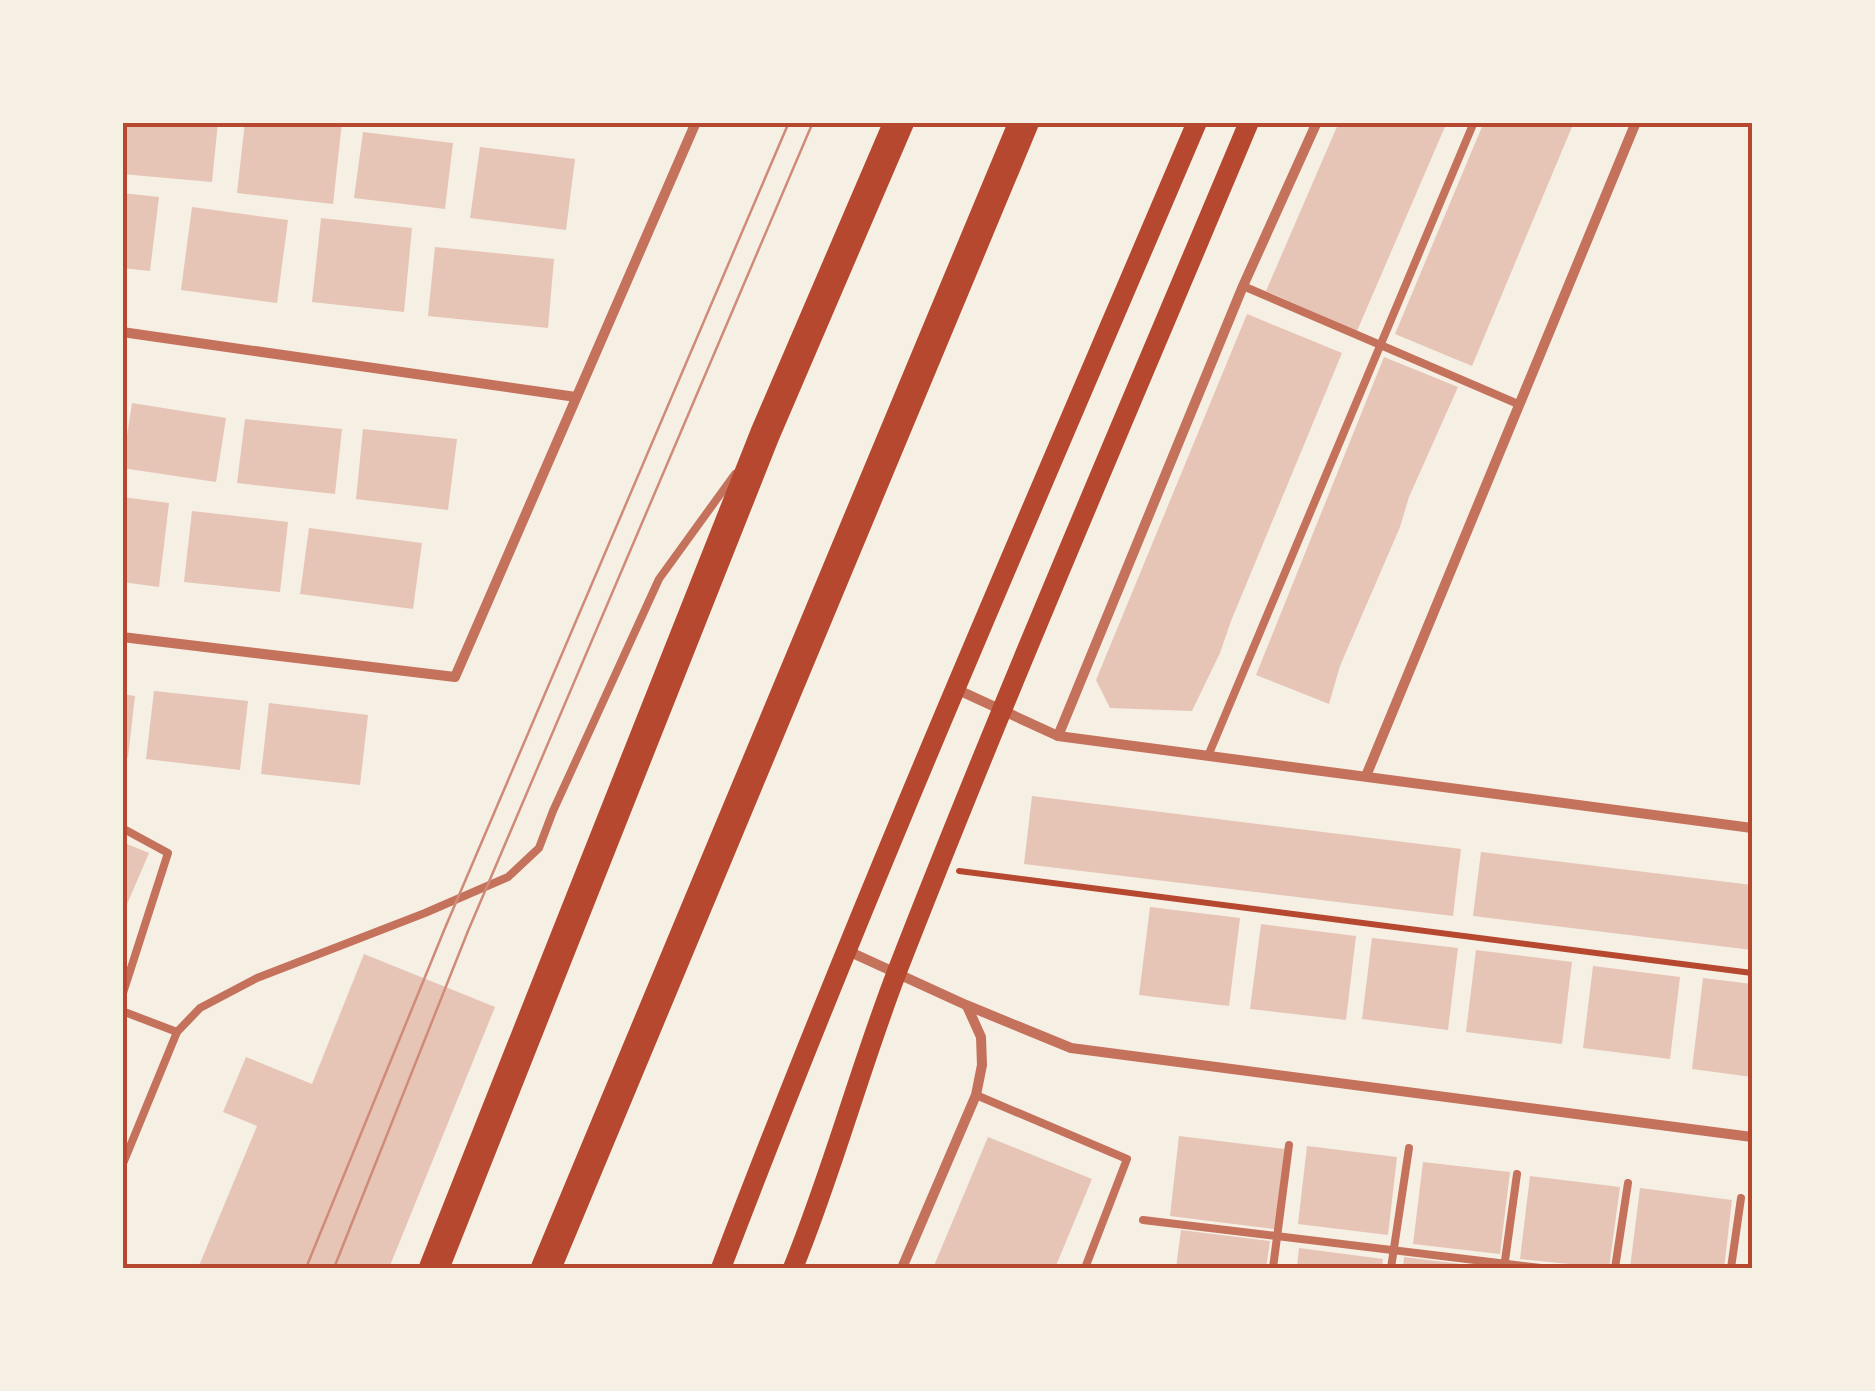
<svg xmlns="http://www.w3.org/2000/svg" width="1875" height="1391" font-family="'PT Serif',serif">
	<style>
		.building { fill: #e6c5b7 }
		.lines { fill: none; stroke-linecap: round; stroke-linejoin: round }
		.path { stroke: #b5482f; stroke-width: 6 }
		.service { stroke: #c5725c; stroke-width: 8 }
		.minor { stroke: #c5725c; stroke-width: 10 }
		.secondary { stroke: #b5482f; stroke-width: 20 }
		.motorway { stroke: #b5482f; stroke-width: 30 }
		.tram { stroke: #cf8b77; stroke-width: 2.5 }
		.neatline { fill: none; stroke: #b5482f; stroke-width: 4 }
	</style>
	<rect width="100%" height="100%" fill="#f6efe4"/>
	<g class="building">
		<polygon points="127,122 218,122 212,182 122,174"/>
		<polygon points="245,122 342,122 333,204 237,193"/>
		<polygon points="1339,122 1447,122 1357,331 1266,291"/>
		<polygon points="1484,122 1574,122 1472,366 1395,334"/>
		<polygon points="363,132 453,143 445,209 354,198"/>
		<polygon points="480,147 575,159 566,230 470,218"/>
		<polygon points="122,193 159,197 150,271 122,268"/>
		<polygon points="192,207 288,220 277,303 181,290"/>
		<polygon points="321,218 412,228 404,312 312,302"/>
		<polygon points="435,247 554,259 548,328 428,316"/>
		<polygon points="1247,314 1342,353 1231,621 1220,653 1192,711 1110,708 1096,680"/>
		<polygon points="1384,357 1458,387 1409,497 1400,527 1340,666 1329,704 1256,675"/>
		<polygon points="132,403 226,418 216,482 122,468"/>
		<polygon points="245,419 342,429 335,494 237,483"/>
		<polygon points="363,429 457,439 448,510 356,499"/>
		<polygon points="122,497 169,503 159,587 122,582"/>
		<polygon points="192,511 288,522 280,592 184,582"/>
		<polygon points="309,528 422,543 413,609 300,594"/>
		<polygon points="154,691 248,701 240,770 146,759"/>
		<polygon points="122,694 135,696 128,757 122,756"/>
		<polygon points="269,703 368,715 360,785 261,774"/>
		<polygon points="1032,796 1461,849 1453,916 1024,864"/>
		<polygon points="122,842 149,853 122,916"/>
		<polygon points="1481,852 1752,885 1752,950 1473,916"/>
		<polygon points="1150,907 1240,918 1229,1006 1139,995"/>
		<polygon points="1261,924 1356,936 1346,1020 1250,1009"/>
		<polygon points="1372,938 1458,948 1448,1030 1362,1019"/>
		<polygon points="1476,950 1572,962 1562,1044 1466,1032"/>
		<polygon points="364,954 495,1007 389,1268 198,1268 257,1126 223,1112 246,1057 312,1084"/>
		<polygon points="1593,966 1680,977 1670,1059 1583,1048"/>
		<polygon points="1703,978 1752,984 1752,1077 1692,1069"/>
		<polygon points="1179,1136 1285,1149 1275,1229 1170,1216"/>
		<polygon points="988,1137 1092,1179 1055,1268 933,1268"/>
		<polygon points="1307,1146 1397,1157 1388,1235 1298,1224"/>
		<polygon points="1423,1162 1510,1172 1500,1254 1413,1244"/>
		<polygon points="1530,1176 1620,1187 1609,1268 1520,1259"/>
		<polygon points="1640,1188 1732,1200 1724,1268 1630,1268"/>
		<polygon points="1181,1230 1270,1241 1266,1268 1176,1268"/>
		<polygon points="1299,1248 1383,1259 1382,1268 1297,1268"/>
		<polygon points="1404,1257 1477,1266 1477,1268 1403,1268"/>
	</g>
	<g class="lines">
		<polyline class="path" points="959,871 1752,973"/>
		<g class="service">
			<polyline points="1243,286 1518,404"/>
			<polyline points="1208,756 1474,122"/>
			<polyline points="122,828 168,853 122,996"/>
			<polyline points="122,1011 177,1032"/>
			<polyline points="976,1095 1127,1159 1085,1268"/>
			<polyline points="122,1166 177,1032 200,1008 257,978 425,913 508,877 539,848 553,811 659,579 735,474"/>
			<polyline points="1143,1220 1541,1268"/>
			<polyline points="1273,1268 1289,1145"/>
			<polyline points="1391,1268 1409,1148"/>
			<polyline points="1504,1268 1517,1174"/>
			<polyline points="1615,1268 1628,1183"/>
			<polyline points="1731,1268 1741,1198"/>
		</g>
		<g class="minor">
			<polyline points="122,332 576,397"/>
			<polyline points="122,637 455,677 696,122"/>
			<polyline points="956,689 1058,736 1752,828"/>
			<polyline points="1058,736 1243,286 1317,122"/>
			<polyline points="1366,776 1636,122"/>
			<polyline points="848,951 966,1005 1071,1048 1752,1137"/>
			<polyline points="902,1268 976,1095 982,1065 981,1037 967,1006"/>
		</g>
		<g class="secondary">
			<path d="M721 1268C868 882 1035 503 1197 122"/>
			<path d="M793 1268C833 1170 860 1067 898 969 1009 684 1131 404 1249 122"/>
		</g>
		<g class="motorway">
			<polyline points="434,1268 765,434 899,122"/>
			<polyline points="546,1268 1024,122"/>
		</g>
		<g class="tram">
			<polyline points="306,1268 445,928 789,122"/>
			<polyline points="334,1268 468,931 813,122"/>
		</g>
	</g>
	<rect width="1875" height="1391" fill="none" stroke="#f6efe4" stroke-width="250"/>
	<rect x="125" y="125" width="1625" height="1141" class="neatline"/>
</svg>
